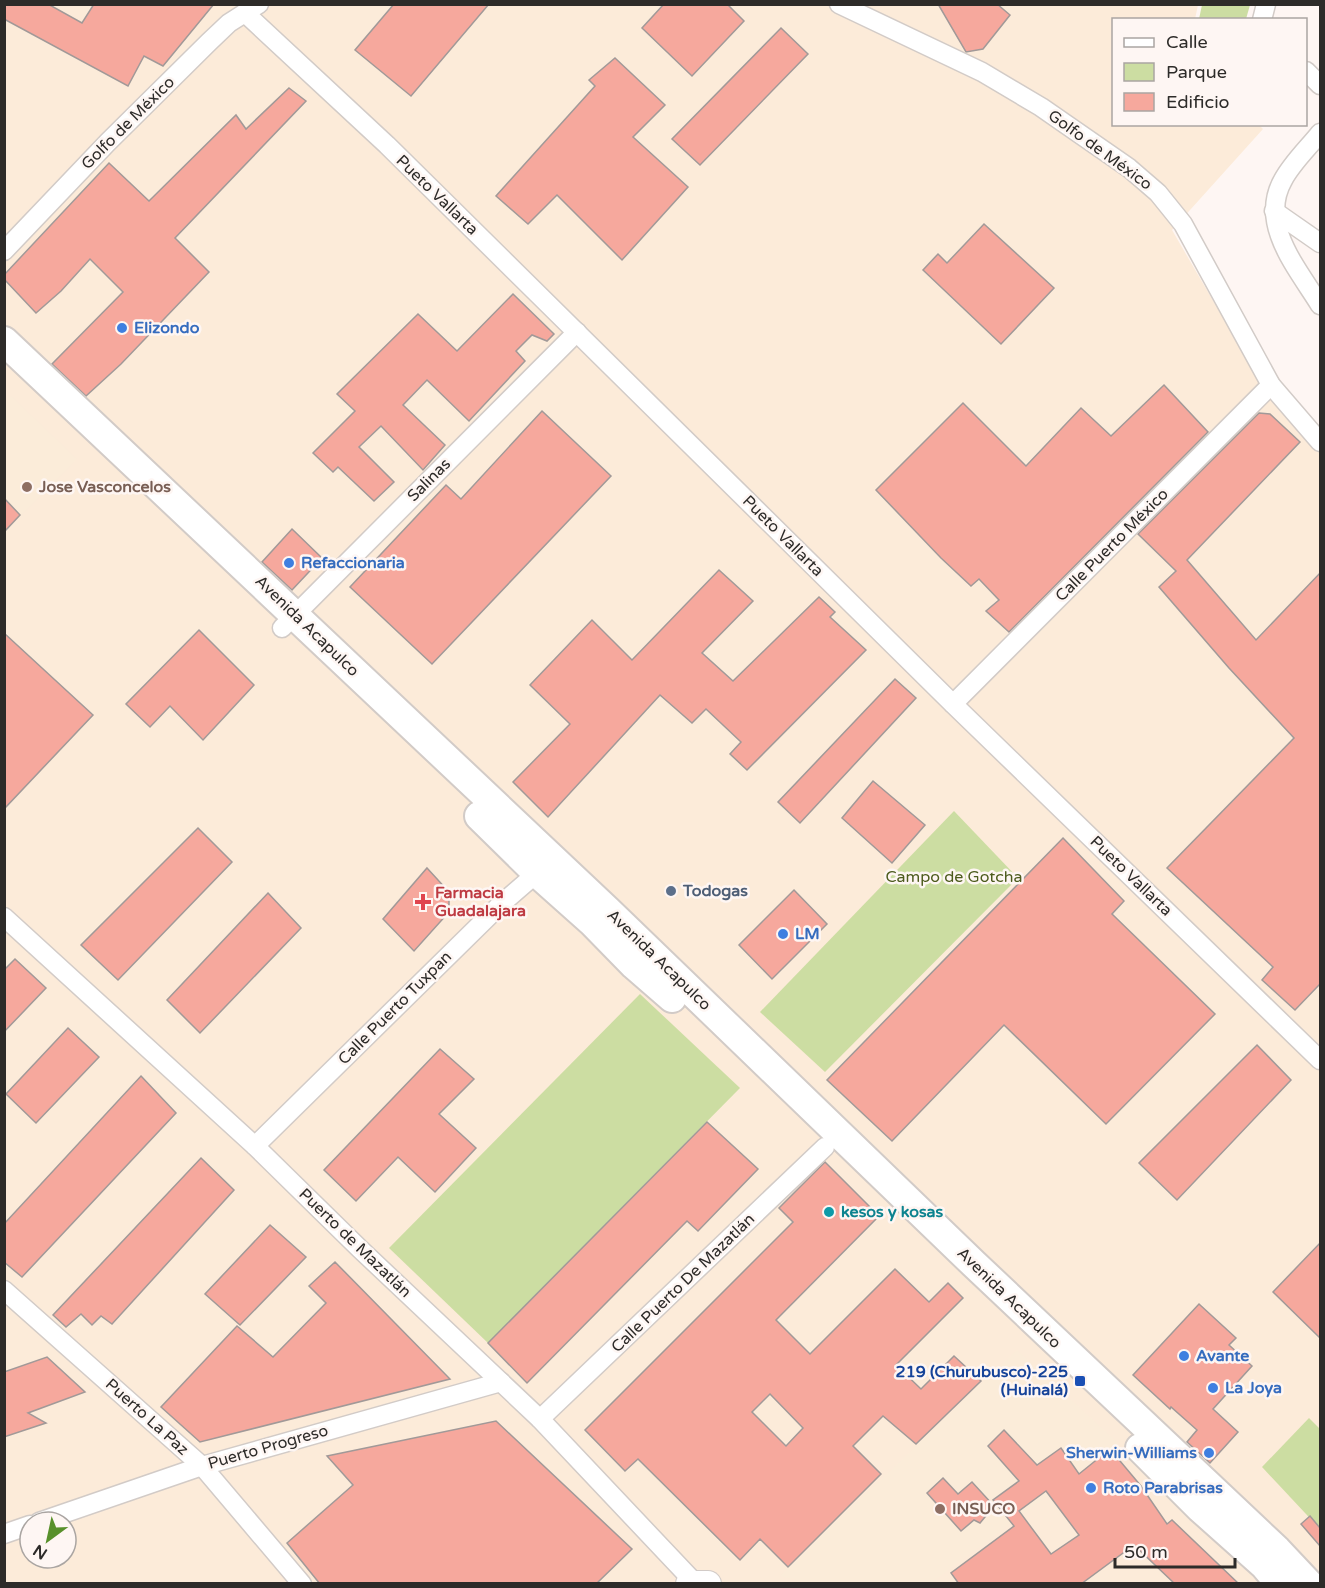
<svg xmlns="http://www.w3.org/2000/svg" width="1325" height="1588" font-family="'Varela Round',sans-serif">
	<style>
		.industrial { fill: #fcebd9; fill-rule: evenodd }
		.education { fill: #fbecd9 }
		.green { fill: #ccdda2 }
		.building { fill: #f6a89d; stroke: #a19998; stroke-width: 1.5; fill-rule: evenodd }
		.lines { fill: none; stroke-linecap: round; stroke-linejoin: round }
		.street-casing { stroke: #d2cbc7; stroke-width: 21 }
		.secondary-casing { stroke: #d2cbc7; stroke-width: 28 }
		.primary-casing { stroke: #d2cbc7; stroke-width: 32 }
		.street { stroke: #fff; stroke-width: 18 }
		.secondary { stroke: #fff; stroke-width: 26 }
		.primary { stroke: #fff; stroke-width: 28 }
		.shop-dot { fill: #3f7fe0; stroke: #fef6f3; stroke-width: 2 }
		.education-dot { fill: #8d6e63; stroke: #fef6f3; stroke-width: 2 }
		.service-dot { fill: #5c6f8a; stroke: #fef6f3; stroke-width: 2 }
		.health-dot { fill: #e0444e; stroke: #fef6f3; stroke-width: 2 }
		.culture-dot { fill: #0f9aa8; stroke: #fef6f3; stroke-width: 2 }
		.transit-dot { fill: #1a4fb4; stroke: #fef6f3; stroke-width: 2 }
		.labels { text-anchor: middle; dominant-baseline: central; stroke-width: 5; stroke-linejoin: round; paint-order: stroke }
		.street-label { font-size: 16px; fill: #2d2b29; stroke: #fef6f3 }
		.shop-label { font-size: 16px; font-weight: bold; fill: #366cbe; stroke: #fef6f3; text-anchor: start }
		.education-label { font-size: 16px; font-weight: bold; fill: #785e54; stroke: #fef6f3; text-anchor: start }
		.park-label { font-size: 16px; fill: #4c5b1c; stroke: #fef6f3 }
		.service-label { font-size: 16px; font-weight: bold; fill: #4e5e75; stroke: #fef6f3; text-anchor: start }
		.health-label { font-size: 16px; font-weight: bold; fill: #be3a42; stroke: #fef6f3; text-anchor: start }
		.culture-label { font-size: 16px; font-weight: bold; fill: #0d838f; stroke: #fef6f3; text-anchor: start }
		.transit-label { font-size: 16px; font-weight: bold; fill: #164399; stroke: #fef6f3; text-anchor: end }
	</style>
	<rect width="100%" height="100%" fill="#fef6f3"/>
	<path class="industrial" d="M5 5H1198L1195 19 1114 20V124H1258L1263 129 1172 230 1251 366 1320 443V1583L5 1584ZM30 1522H66V1558H30Z"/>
	<g class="education">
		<polygon points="11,396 77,459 5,532 4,403"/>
		<polygon points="1017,1350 1118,1443 931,1583 808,1583 780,1576"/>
	</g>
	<g class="green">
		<polygon points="1202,5 1203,4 1250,5 1246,19 1199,19"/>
		<polygon points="954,811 1018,878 825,1072 760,1012"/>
		<polygon points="640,994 740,1088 488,1343 389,1248"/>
		<polygon points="1309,1418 1320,1429 1320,1529 1262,1467"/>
	</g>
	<g class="building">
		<polygon points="4,4 48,4 82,23 94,4 214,4 163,66 144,56 128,86 4,19"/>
		<polygon points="394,4 489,4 411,96 355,50"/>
		<polygon points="664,4 727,4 744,21 692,76 642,28"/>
		<polygon points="938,4 997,4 1010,15 983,49 966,52"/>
		<polygon points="781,28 808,54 700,165 672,139"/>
		<polygon points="615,58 665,105 633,137 688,187 622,260 557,195 528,224 496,196 595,86 589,80"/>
		<polygon points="289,88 306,101 175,238 209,272 121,364 86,396 52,364 123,292 90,259 61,291 36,313 4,279 4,275 109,163 149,201 236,115 246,129"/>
		<polygon points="984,224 1054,288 1001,344 923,270 938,254 947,263"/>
		<polygon points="513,294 554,334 547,341 532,335 516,351 525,361 469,421 427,380 403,405 445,445 423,470 381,426 359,447 394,482 374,501 338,467 333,472 313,453 355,411 337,394 418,314 457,351"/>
		<polygon points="1164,385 1208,432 1009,632 986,611 999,600 979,579 971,586 941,558 876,490 963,403 1026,466 1081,408 1111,436"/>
		<polygon points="542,411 611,476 432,664 350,587 446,485 461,499"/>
		<polygon points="1259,413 1270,414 1300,442 1187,560 1256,640 1320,573 1320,984 1295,1010 1262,980 1273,967 1167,868 1294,738 1229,668 1159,587 1176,571 1138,534"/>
		<polygon points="4,498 20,515 4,532"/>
		<polygon points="292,529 322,558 292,590 262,562"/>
		<polygon points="719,570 753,601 702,653 733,681 819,597 835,612 830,617 866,650 747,770 730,754 741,742 706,709 692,723 660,695 548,817 513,782 570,724 530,685 592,620 632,660"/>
		<polygon points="199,630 254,685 203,740 170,706 150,727 126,704"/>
		<polygon points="4,633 93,715 4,809"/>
		<polygon points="895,679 916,698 800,823 778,802"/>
		<polygon points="873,781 925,825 892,863 842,818"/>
		<polygon points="198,828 232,862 118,980 81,945"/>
		<polygon points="1063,838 1124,901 1112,914 1215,1014 1106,1124 1004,1025 892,1141 827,1080"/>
		<polygon points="427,868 449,892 449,912 414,951 383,919"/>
		<polygon points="794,890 827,924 772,979 739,945"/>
		<polygon points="268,893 301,928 200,1033 167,1000"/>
		<polygon points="15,959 46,988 4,1032 4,970"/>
		<polygon points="68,1028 99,1057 36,1123 6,1094"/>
		<polygon points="1257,1045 1291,1080 1177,1200 1139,1163"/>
		<polygon points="440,1049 474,1079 439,1114 476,1148 435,1192 398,1157 356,1201 324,1170"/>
		<polygon points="141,1076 176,1113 22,1277 4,1262 4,1224"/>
		<polygon points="707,1122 758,1169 698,1231 687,1221 527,1383 488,1343"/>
		<polygon points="201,1158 234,1190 112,1324 101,1316 92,1325 81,1314 66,1327 53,1315"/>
		<path d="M825 1162 879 1216 776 1320 810 1354 895 1269 929 1302 948 1283 963 1298 896 1365 921 1389 954 1356 981 1381 916 1444 883 1416 853 1446 881 1474 788 1567 760 1539 740 1560 638 1459 625 1471 585 1430 793 1222 779 1208ZM770 1394 803 1428 786 1446 752 1412Z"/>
		<polygon points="270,1225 306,1257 240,1325 205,1294"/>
		<polygon points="1320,1243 1320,1338 1273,1292"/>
		<polygon points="335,1262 450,1379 200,1442 161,1407 237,1326 273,1357 326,1303 309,1286"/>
		<polygon points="1199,1304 1236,1338 1229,1345 1252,1366 1213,1409 1238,1432 1210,1463 1187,1442 1197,1430 1171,1407 1170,1409 1133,1375"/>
		<polygon points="47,1357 85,1392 28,1413 46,1423 4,1437 4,1372"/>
		<polygon points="496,1421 632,1549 596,1584 320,1584 287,1543 353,1485 327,1456"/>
		<path d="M1004 1430 1037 1465 1061 1448 1079 1474 1110 1449 1141 1486 1167 1524 1172 1520 1239 1584H1175L1134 1545 1081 1584H959L951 1573 1014 1526 993 1500 1019 1481 988 1446ZM1046 1491 1079 1535 1051 1554 1019 1511Z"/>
		<polygon points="943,1478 958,1494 972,1482 994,1506 980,1523 974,1520 961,1531 927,1493"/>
		<polygon points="1310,1516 1320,1528 1320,1546 1301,1524"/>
	</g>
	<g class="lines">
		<g class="street-casing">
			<g id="street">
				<polyline points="839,4 982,72 1041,107 1129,168 1158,193 1183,224 1271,385 1320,442"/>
				<polyline points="245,13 387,145 953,704 1320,1060"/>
				<polyline points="1262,20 1266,4"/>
				<polyline points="1306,71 1320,85"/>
				<path d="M1320 133C1308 148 1292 163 1283 180 1258 224 1298 269 1320 305"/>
				<polyline points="1274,211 1320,243"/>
				<polyline points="4,251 108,142 209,42 229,23 259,4"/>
				<polyline points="282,628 577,332"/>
				<polyline points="953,704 1271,385"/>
				<polyline points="4,917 255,1146 360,1249 540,1419 694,1582"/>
				<polyline points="255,1146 499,906 537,873"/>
				<polyline points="4,1290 202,1466 302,1584"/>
				<polyline points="540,1419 825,1147"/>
				<polyline points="39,1522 202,1466 501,1382"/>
				<polyline points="4,1534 30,1525"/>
			</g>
		</g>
		<g class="secondary-casing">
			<polyline id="secondary" points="689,1584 708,1584"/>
		</g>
		<g class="primary-casing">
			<g id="primary">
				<polyline points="4,341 608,911 974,1264 1277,1550 1309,1584"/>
				<polyline points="479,816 537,873 592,922 634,965 672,998"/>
				<polyline points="1140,1448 1200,1508 1264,1565 1280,1584"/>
			</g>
		</g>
		<use href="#street" class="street"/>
		<use href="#secondary" class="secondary"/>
		<use href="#primary" class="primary"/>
	</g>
	<g class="shop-dot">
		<circle cx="122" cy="328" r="6"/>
		<circle cx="289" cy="563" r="6"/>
		<circle cx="783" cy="934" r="6"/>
		<circle cx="1184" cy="1356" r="6"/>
		<circle cx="1213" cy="1388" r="6"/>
		<circle cx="1209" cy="1453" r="6"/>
		<circle cx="1091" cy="1488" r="6"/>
	</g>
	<g class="education-dot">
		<circle cx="27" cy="487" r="6"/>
		<circle cx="940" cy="1509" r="6"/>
	</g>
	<circle class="service-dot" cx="671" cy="891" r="6"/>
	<path class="health-dot" d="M420 893h6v6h6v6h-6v6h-6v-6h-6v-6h6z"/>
	<circle class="culture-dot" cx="829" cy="1212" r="6"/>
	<rect class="transit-dot" x="1074" y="1375" width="12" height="12" rx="3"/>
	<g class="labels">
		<g class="street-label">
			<text transform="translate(128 123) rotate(-45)">Golfo de México</text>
			<text transform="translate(1100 150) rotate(36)">Golfo de México</text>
			<text transform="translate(437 195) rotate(44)">Pueto Vallarta</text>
			<text transform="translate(429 480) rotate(-45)">Salinas</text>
			<text transform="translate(783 536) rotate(45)">Pueto Vallarta</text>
			<text transform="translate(1112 545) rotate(-45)">Calle Puerto México</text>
			<text transform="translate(307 626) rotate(44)">Avenida Acapulco</text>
			<text transform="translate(1131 876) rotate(44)">Pueto Vallarta</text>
			<text transform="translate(659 960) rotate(44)">Avenida Acapulco</text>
			<text transform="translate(395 1008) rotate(-45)">Calle Puerto Tuxpan</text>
			<text transform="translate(355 1243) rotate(44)">Puerto de Mazatlán</text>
			<text transform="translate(683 1283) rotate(-44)">Calle Puerto De Mazatlán</text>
			<text transform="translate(1009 1298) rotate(44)">Avenida Acapulco</text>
			<text transform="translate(147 1417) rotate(42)">Puerto La Paz</text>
			<text transform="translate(268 1447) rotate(-16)">Puerto Progreso</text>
		</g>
		<g class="shop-label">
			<text x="134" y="328">Elizondo</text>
			<text x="301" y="563">Refaccionaria</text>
			<text x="795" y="934">LM</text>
			<text x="1196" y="1356">Avante</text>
			<text x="1225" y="1388">La Joya</text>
			<text x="1197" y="1453" text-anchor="end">Sherwin-Williams</text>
			<text x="1103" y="1488">Roto Parabrisas</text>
		</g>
		<g class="education-label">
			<text x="39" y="487">Jose Vasconcelos</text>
			<text x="952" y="1509">INSUCO</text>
		</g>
		<g class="park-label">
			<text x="954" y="877">Campo de Gotcha</text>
		</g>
		<g class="service-label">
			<text x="683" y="891">Todogas</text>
		</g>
		<g class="health-label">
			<text x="435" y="893">Farmacia<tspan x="435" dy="18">Guadalajara</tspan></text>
		</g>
		<g class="culture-label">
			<text x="841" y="1212">kesos y kosas</text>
		</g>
		<g class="transit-label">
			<text x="1068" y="1372">219 (Churubusco)-225<tspan x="1068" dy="18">(Huinalá)</tspan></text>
		</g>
	</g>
	<rect width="1325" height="1588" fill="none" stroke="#2d2b29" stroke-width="12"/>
	<rect x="1112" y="18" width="195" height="108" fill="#fef6f3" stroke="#aaa5a2" stroke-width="1.5"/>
	<rect x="1124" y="38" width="30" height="9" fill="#ffffff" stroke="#aaa5a2" stroke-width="1.5"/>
	<text x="1166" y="48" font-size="18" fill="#2d2b29">Calle</text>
	<rect x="1124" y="63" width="30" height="18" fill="#ccdda2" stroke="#aaa5a2" stroke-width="1.5"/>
	<text x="1166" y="78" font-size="18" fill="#2d2b29">Parque</text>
	<rect x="1124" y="93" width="30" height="18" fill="#f6a89d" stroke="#aaa5a2" stroke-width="1.5"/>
	<text x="1166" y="108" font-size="18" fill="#2d2b29">Edificio</text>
	<g transform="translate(48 1540) rotate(213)"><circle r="28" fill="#fef6f3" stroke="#aaa5a2" stroke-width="1.5"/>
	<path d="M0-4.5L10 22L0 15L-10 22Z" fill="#58902b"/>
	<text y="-9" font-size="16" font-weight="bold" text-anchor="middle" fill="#2d2b29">N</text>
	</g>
	<path d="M1115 1558v9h120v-9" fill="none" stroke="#2d2b29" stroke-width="3"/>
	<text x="1124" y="1558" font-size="18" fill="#2d2b29" stroke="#fef6f3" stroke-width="4.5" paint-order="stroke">50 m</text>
</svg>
